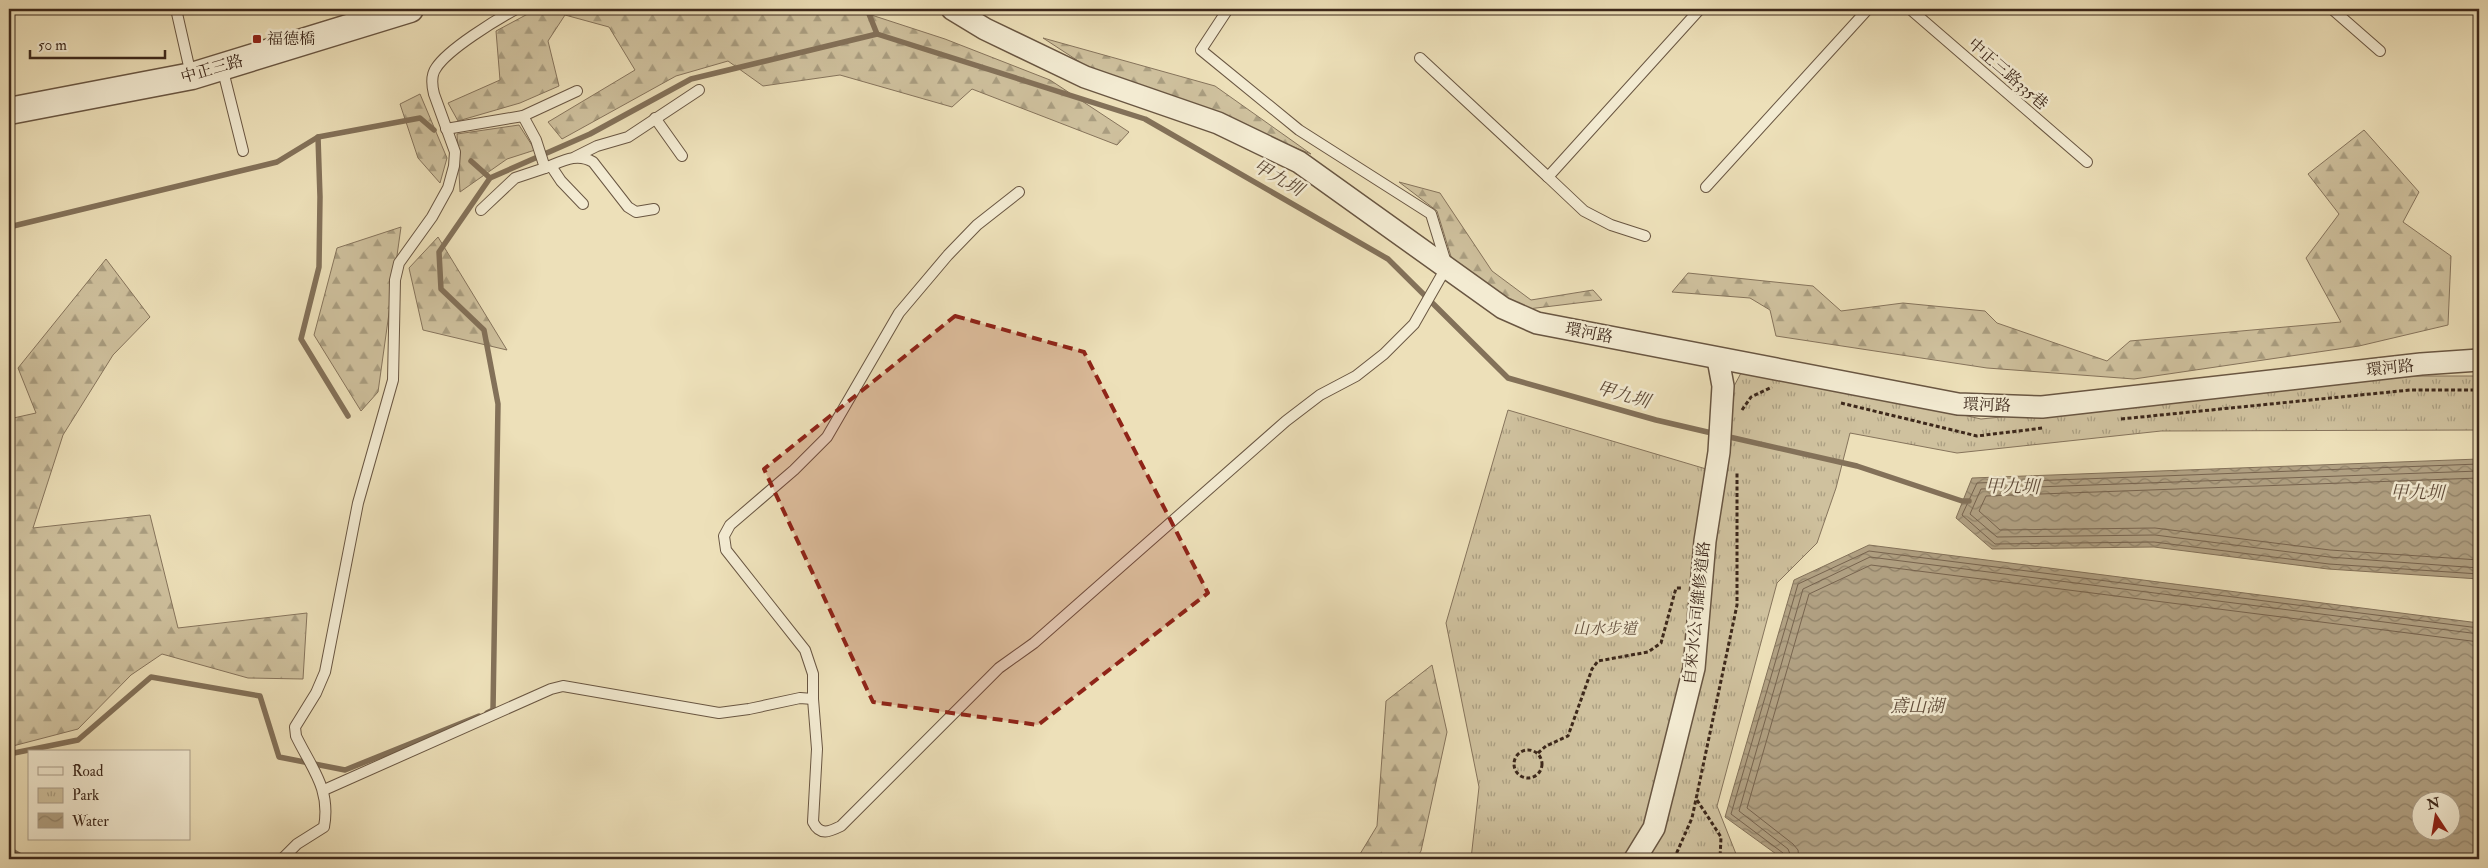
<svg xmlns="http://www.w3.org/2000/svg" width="2488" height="868" font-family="'IM FELL Double Pica','Noto Serif TC',serif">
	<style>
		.forest { fill: url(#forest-firs); stroke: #86745c }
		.park { fill: url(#park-tufts); stroke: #86745c }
		.water { fill: url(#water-waves); stroke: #837159; fill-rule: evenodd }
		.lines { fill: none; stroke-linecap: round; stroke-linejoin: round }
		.shore { stroke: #77644f; stroke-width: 1 }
		.stream { stroke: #837159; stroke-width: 5.5 }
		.service-casing { stroke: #695642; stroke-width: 12 }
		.minor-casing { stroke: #695642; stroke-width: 24 }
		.tertiary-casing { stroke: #695642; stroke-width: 29 }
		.path { stroke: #3d281b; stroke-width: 3; stroke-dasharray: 4 2.5; stroke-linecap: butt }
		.service { stroke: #f3ebd2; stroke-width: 10 }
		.minor { stroke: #f3ebd2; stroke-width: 21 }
		.tertiary { stroke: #f3ebd2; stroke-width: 26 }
		.marked { fill: #8f2418; fill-opacity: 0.2; stroke: #8f2418; stroke-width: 4; stroke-dasharray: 10 6; stroke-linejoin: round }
		.poi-dot { fill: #8f2418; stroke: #f3ebd2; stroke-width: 2 }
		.labels { text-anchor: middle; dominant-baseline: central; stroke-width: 5; stroke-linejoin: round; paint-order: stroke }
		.poi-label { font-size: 16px; fill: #3d281b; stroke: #f3ebd2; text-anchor: start }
		.street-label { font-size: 16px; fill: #3d281b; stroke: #f3ebd2 }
		.park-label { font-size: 16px; font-style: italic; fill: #624e3c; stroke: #f3ebd2 }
		.water-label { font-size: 18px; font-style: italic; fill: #604c3a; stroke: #f3ebd2 }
	</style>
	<defs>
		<pattern id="forest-firs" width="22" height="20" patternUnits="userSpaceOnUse" patternTransform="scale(1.25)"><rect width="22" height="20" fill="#cfc19e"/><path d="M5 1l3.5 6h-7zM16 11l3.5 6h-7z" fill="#a99d80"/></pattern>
		<pattern id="park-tufts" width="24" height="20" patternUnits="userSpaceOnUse" patternTransform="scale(1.25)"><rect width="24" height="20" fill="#cfc19e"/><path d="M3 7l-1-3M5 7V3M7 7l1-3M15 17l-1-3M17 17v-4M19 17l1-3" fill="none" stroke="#a99d80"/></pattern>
		<pattern id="water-waves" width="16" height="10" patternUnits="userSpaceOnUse" patternTransform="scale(1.25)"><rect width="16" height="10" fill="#b1a183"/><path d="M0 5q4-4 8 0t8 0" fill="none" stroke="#91836a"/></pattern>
	</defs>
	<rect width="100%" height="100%" fill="#ede0b9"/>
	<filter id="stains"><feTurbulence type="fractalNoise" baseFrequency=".004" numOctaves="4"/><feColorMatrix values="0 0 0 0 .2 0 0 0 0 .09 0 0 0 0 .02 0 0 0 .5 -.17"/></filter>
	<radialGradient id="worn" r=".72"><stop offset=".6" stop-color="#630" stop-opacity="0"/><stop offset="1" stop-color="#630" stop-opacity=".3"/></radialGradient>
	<g class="forest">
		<polygon points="537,9 754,9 757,14 789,9 853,9 945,39 1050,80 1129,132 1117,145 972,89 952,107 840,75 763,86 728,61 676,76 562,139 548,122 635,70 609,27 565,15 548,41 559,86 520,103 458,121 448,103 500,80 496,31"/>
		<polygon points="1043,38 1215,86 1311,154 1176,99 1089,68"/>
		<polygon points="420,94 447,158 440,183 418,158 400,104"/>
		<polygon points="519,125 535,150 507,159 460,192 457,134"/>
		<polygon points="2364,130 2419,192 2403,222 2451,256 2448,325 2359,346 2134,379 1987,368 1776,336 1770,310 1750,298 1672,292 1688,273 1813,286 1841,311 1903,303 1985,311 1997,323 2107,361 2130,341 2341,322 2306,258 2339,214 2308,174"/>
		<polygon points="1399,182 1440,193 1492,271 1531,300 1593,290 1602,300 1520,310 1453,263 1437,211"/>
		<polygon points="401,227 378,392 361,411 314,335 337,248"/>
		<polygon points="438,237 507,350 423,330 409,268"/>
		<polygon points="106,259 150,317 113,355 63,435 33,528 150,515 178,628 307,613 303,679 248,678 162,654 131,675 78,729 9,747 9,419 36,413 18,368"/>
		<polygon points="1432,665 1447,732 1421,851 1416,859 1357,859 1377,826 1386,701"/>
	</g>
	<polygon class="park" points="1741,373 1841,387 1981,419 2413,376 2479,376 2479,430 2161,431 1957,453 1850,433 1836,488 1817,543 1777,583 1717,806 1738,859 1471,859 1479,787 1446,623 1508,410 1723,474 1733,388"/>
	<g class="water">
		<polygon points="2479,459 2479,579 2328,569 2154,547 1992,549 1956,518 1972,478"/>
		<path d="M1869 545 2479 623V859H1783L1725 817 1794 580ZM2420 800H2450V830H2420Z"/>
	</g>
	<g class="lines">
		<g class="shore">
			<polyline points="2479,464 1977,483 1962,515 1995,544 2154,542 2329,564 2479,574"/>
			<polyline points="2479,471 1981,489 1970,514 1997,537 2155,535 2329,557 2479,568"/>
			<polyline points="2479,478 1986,496 1979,511 2000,530 2155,528 2330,550 2479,560"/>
			<polyline points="1786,859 1783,853 1731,814 1798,584 1869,551 2479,628"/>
			<polyline points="1792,859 1788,849 1739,811 1803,589 1870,557 2479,634"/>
			<polyline points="1799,859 1798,850 1793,844 1747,808 1809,594 1871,565 2479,642"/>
		</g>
		<g class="stream">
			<polyline points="867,9 877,34 1145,119 1388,259 1508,378 1656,420 1716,434"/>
			<polyline points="318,137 320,197 319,267 301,339 348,416"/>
			<polyline points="471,161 490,178"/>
			<polyline points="9,227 277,162 318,137 420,118 434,130"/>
			<polyline points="1725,436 1857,466 1962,501 1969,501"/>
			<polyline points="487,713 493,710 498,404 484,330 441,289 439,252 490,178 590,134 691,79 877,34"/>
			<polyline points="9,754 78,740 151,677 260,696 279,757 345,770 479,716"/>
			<polyline points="9,849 26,859"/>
		</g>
		<g class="service-casing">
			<g id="service">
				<polyline points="176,9 191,75"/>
				<polyline points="1910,9 2087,162"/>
				<polyline points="2332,9 2380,51"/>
				<polyline points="1420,58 1548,177 1700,9"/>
				<polyline points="222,67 243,151"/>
				<polyline points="655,118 682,156"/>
				<polyline points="446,129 523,116 577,91"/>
				<polyline points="575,157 597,146 628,137 699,90"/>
				<polyline points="551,166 561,181 583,204"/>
				<path d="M545 168C561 162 576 152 593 162L628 207 636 212 654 209"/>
				<polyline points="1548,177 1584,211 1611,225 1645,236"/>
				<polyline points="1706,187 1868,9"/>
				<path d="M1019 192 977 225 948 255 899 313 827 437 794 470 730 525 724 536 726 550 805 650 813 674V699L817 749 813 822C820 836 829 832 841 826L999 668 1034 643 1286 421 1320 395 1356 376 1384 354 1414 324 1447 266 1431 214 1299 130 1201 50 1228 9"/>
				<polyline points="481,210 515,178 545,168 536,140 523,116"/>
				<polyline points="324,790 551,689 563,686 719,713 749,709 800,698 813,699"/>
				<path d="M282 859 297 844 324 827C331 789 312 769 296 736L295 727 316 693 325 672 358 503 393 380 395 280 399 263 432 217 448 188 454 166 455 152 434 94C432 86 431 75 436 68 448 49 496 20 516 9"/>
			</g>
		</g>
		<g class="minor-casing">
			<g id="minor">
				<polyline points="952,9 985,29 1085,77 1218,123 1299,162 1503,308 1537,323 1958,404 2042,407 2421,364 2479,360"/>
				<polyline points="1635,859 1654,828 1694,668 1705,541 1719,452 1723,386 1718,359"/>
			</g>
		</g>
		<g class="tertiary-casing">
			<polyline id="tertiary" points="9,111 192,76 410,9"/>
		</g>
		<g class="path">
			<polyline points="927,9 935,12"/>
			<polyline points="1841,403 1977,436 2043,428"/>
			<polyline points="1742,410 1751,397 1772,387"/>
			<polyline points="2121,419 2410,390 2479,390"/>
			<circle cx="1528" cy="764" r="14"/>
			<polyline points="1538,753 1546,746 1568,736 1592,669 1598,661 1648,652 1661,643 1676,588 1683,588"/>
			<polyline points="1697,800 1721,837 1720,859"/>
			<polyline points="1674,859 1692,818 1737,605 1737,473"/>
		</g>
		<use href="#service" class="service"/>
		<use href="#minor" class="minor"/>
		<use href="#tertiary" class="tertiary"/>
	</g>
	<path class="marked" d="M955 316 1084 352 1208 593 1038 725 873 702 764 469Z"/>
	<rect class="poi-dot" x="252" y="34" width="10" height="10" rx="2.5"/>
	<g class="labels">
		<g class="poi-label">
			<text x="267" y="39">福德橋</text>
		</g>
		<g class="street-label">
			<text transform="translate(212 69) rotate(-16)">中正三路</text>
			<text transform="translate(2008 74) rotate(41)">中正三路335巷</text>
			<text transform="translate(1589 333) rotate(11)">環河路</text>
			<text transform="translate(2390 368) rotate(-6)">環河路</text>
			<text transform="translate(1987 405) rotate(2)">環河路</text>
			<text transform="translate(1697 613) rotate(-84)">自來水公司維修道路</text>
		</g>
		<g class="park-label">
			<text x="1605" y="629">山水步道</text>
		</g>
		<g class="water-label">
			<text transform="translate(1278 178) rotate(30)">甲九圳</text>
			<text transform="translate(1623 395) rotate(16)">甲九圳</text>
			<text transform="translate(2012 487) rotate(1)">甲九圳</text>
			<text transform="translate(2417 493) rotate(1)">甲九圳</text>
			<text x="1917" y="706">鳶山湖</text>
		</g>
	</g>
	<rect width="2488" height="868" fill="none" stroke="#ede0b9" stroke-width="30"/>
	<rect x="10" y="10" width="2468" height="848" fill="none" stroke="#3d281b" stroke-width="2.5"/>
	<rect x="15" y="15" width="2458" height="838" fill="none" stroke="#3d281b"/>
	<rect x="28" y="750" width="162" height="90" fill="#f3ebd2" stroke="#aa9d89"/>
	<rect x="38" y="767" width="25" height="8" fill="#f3ebd2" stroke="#aa9d89"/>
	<text x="72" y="776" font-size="15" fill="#3d281b">Road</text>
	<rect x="38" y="788" width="25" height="15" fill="url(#park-tufts)" stroke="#aa9d89"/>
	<text x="72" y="800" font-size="15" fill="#3d281b">Park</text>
	<rect x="38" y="813" width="25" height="15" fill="url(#water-waves)" stroke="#aa9d89"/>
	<text x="72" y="826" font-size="15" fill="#3d281b">Water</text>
	<g transform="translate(2436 816) rotate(348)"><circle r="24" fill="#f3ebd2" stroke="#aa9d89"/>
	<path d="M0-4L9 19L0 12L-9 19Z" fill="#8f2418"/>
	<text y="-8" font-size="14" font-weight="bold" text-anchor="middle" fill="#3d281b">N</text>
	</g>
	<path d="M30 50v8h135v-8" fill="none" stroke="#3d281b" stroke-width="2.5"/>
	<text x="38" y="50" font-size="15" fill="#3d281b" stroke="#f3ebd2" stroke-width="4" paint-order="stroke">50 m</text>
	<rect width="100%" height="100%" filter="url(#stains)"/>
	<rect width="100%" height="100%" fill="url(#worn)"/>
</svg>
